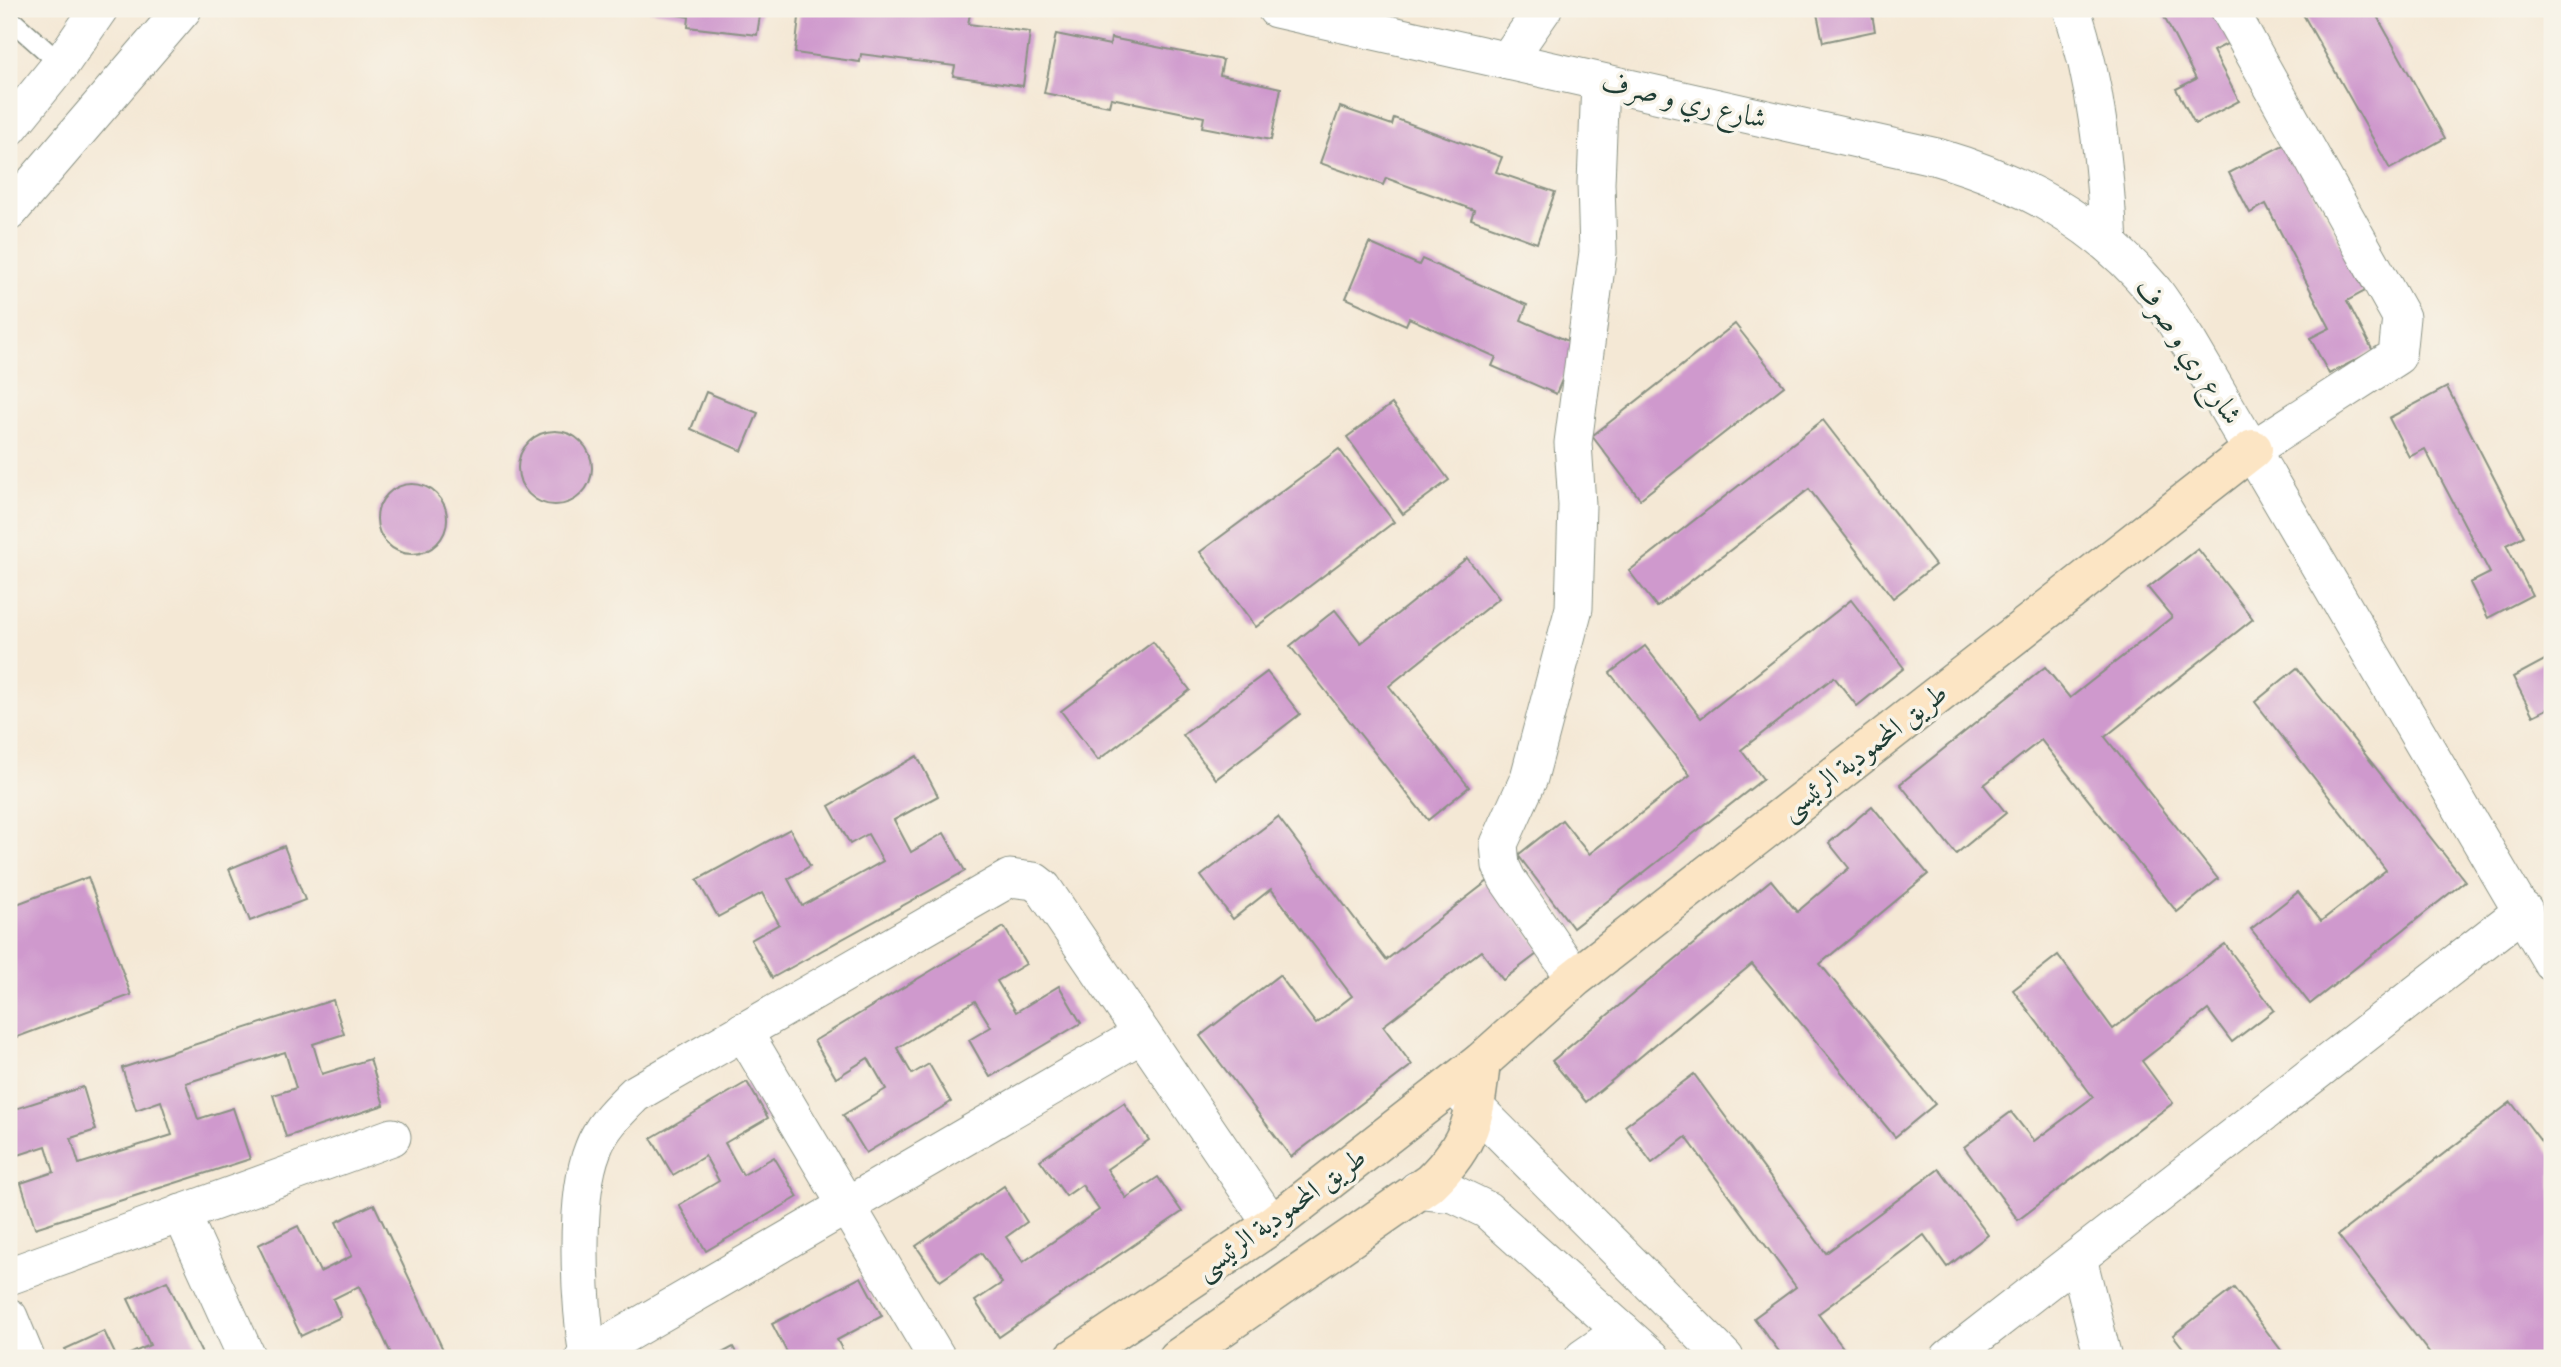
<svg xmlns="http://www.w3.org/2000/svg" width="2561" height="1367" font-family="'IM FELL DW Pica',Amiri,serif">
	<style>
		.building { fill: #cf99cd }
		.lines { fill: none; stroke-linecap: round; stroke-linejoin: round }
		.lane-casing { stroke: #8a9284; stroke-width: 22 }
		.street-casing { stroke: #8a9284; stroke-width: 39 }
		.secondary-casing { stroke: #8a9284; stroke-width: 41 }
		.lane { stroke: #fff; stroke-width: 19 }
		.street { stroke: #fff; stroke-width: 37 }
		.secondary { stroke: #fce5c4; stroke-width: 38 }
		.labels { text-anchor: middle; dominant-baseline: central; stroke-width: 7; stroke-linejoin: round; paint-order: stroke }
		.street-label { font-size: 28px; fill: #1f3d34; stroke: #f7f3e8 }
	</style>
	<rect width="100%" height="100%" fill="#f7f3e8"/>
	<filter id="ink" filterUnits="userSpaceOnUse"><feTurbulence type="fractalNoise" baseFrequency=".0143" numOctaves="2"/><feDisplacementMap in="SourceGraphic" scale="14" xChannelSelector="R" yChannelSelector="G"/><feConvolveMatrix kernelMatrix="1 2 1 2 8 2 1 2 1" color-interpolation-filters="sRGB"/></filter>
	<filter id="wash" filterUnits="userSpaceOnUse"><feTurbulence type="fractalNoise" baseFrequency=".00686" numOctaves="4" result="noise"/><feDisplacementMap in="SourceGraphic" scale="28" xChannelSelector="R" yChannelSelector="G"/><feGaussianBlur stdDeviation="1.57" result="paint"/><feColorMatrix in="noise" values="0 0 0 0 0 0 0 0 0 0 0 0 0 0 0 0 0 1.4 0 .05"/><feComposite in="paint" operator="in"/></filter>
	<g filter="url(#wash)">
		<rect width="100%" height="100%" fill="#f4e8d5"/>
		<g id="blocks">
			<g class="building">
				<polygon points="642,9 761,9 757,35 688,27 689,17"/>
				<polygon points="800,9 971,9 968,24 1030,32 1023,86 953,76 955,66 861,54 860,62 795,53"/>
				<polygon points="1816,9 1871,9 1875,31 1823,42"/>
				<polygon points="2160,9 2213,9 2231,42 2213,51 2239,101 2195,124 2176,89 2196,79"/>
				<polygon points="2300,9 2373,9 2445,138 2390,169"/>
				<polygon points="1056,34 1110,45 1111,38 1223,60 1220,75 1281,88 1271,140 1202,127 1204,117 1111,98 1109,106 1044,93"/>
				<polygon points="1340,107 1392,125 1394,118 1502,157 1496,172 1555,192 1537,243 1471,219 1474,210 1386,178 1383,185 1320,163"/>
				<polygon points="2287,143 2365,291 2347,301 2373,351 2329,374 2310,338 2330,328 2266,204 2250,213 2229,173"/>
				<polygon points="1369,243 1419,265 1422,259 1527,305 1521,320 1577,345 1556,394 1492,366 1496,357 1409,318 1406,325 1346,298"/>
				<polygon points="1735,324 1784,386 1640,499 1592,436"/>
				<polygon points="2447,387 2524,536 2506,545 2532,595 2488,618 2470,583 2490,573 2425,449 2409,457 2389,418"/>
				<polygon points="706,392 758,413 742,451 691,429"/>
				<polygon points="1392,404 1449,480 1403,514 1347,437"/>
				<polygon points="1823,420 1935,565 1893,598 1809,489 1657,607 1629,571"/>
				<circle cx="555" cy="468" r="37"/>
				<polygon points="1339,449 1394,522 1256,627 1200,552"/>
				<circle cx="412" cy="519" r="35"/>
				<polygon points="2198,549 2253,619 2105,737 2218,879 2177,912 2041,740 1984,785 2006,813 1956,854 1900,784 2045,667 2070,698 2172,617 2148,588"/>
				<polygon points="1467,558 1499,598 1389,686 1469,787 1428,820 1290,646 1335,610 1361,643"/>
				<polygon points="1851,600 1904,668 1857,706 1834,677 1741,750 1763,779 1573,928 1518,855 1562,820 1589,854 1690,775 1610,673 1645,646 1701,718"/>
				<polygon points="1153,642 1190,690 1098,760 1061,711"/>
				<polygon points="2552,656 2552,714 2549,708 2533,716 2513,677"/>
				<polygon points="2297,668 2465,881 2310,1004 2251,929 2298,892 2321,921 2386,870 2255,702"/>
				<polygon points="1267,672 1300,714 1216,779 1183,735"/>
				<polygon points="917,756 938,796 894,820 911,852 944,833 965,871 772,978 751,940 779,924 762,893 718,917 697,880 790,829 810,866 788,879 802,906 883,861 868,834 850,844 829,806"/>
				<polygon points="1872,806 1928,874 1820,964 1935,1104 1895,1137 1752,964 1586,1102 1552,1061 1771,880 1797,912 1849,868 1829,843"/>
				<polygon points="1278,817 1386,960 1488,881 1541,951 1503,980 1481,951 1383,1026 1412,1065 1291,1157 1200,1036 1279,975 1316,1024 1352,996 1271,889 1233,919 1201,876"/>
				<polygon points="284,846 305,900 250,921 229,869"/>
				<polygon points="88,877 131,995 9,1040 9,907"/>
				<polygon points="1004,927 1026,964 997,981 1016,1012 1059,986 1081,1023 990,1077 969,1040 991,1027 975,1001 897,1048 912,1074 929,1064 951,1102 866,1153 843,1115 886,1089 868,1058 836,1078 814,1041"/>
				<polygon points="2225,944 2274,1010 2232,1042 2208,1010 2142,1061 2173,1103 2018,1220 1964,1147 2011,1112 2034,1141 2093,1097 2013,990 2058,955 2113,1029"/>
				<polygon points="333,1000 344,1034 313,1044 322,1074 370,1059 384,1105 286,1137 273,1095 296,1088 285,1052 186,1083 198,1119 233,1108 250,1159 35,1228 21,1183 54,1172 46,1146 9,1158 9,1111 83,1087 96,1130 71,1138 79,1164 172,1135 161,1101 136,1110 122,1068"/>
				<polygon points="1694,1074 1826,1253 1939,1169 1988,1235 1947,1267 1924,1235 1818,1314 1847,1353 1839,1358 1784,1358 1754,1318 1796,1287 1686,1137 1652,1163 1625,1126"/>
				<polygon points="747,1082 768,1118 725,1143 743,1175 774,1157 798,1197 706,1251 679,1205 719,1181 705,1156 673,1175 651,1138"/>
				<polygon points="2511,1102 2552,1156 2552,1358 2433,1358 2338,1235"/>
				<polygon points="1124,1103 1149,1140 1107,1169 1126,1198 1158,1177 1182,1212 999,1337 975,1301 1002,1283 981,1253 940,1281 916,1246 1004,1186 1027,1222 1006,1237 1023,1262 1099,1210 1082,1185 1066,1196 1040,1160"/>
				<polygon points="374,1204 447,1358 393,1358 359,1286 333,1299 341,1317 301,1336 258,1245 298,1226 320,1272 352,1256 336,1222"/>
				<polygon points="861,1277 882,1316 837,1340 847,1358 813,1358 811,1354 804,1358 790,1358 772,1324"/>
				<polygon points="167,1281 204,1358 121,1358 150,1345 128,1299"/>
				<polygon points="2234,1288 2287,1358 2191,1358 2173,1335"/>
				<polygon points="104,1331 117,1358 69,1358 65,1349"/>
				<polygon points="733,1347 739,1358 713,1358"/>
			</g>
		</g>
	</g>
	<g filter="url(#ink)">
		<use href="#blocks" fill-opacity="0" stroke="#8a9284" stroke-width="2"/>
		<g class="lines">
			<g class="lane-casing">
				<polyline id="lane" points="9,18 61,64"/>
			</g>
			<g class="street-casing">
				<g id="street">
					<path d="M1276 9 1937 157C2022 182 2097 222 2154 291 2167 308 2178 327 2190 345L2552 963"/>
					<path d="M2072 9C2097 86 2105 165 2109 245"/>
					<polyline points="2229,9 2401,317 2397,356 2253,449"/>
					<polyline points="1507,61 1543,9"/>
					<polyline points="9,128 61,64 99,9"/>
					<polyline points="9,212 183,9"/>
					<polyline points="1575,978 1507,879 1501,866 1499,844 1529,778 1574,608 1577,505 1573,443 1598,252 1596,183 1600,82"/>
					<polyline points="743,1031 937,1358"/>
					<polyline points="1454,1086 1725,1358"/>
					<polyline points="1417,1190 1454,1194 1487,1210 1652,1358"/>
					<polyline points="181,1213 247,1358"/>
					<polyline points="2078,1258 2103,1358"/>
					<polyline points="9,1276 392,1137"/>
					<polyline points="9,1317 26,1358"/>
					<polyline points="584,1358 1142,1034"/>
					<path d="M588 1358C580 1304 573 1199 593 1149 601 1127 618 1111 635 1094L1010 878 1034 881 1043 888 1272 1225"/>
					<polyline points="1583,1358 1622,1331"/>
					<polyline points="1949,1358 2524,910"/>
				</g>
			</g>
			<g class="secondary-casing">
				<g id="secondary">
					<polyline points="1074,1358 1272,1225 1481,1062 1575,978 2253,449"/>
					<path d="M1178 1358 1431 1182C1472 1142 1475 1116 1481 1062"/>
				</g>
			</g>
			<use href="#lane" class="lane"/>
			<use href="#street" class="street"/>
			<use href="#secondary" class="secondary"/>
		</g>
	</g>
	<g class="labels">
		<g class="street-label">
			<text transform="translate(1684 101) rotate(13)">شارع ري و صرف</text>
			<text transform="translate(2188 352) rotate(56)">شارع ري و صرف</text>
			<text transform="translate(1864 752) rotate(-38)">طريق المحمودية الرئيسى</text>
			<text transform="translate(1281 1214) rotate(-36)">طريق المحمودية الرئيسى</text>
		</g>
	</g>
	<rect width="2561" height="1367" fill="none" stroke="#f7f3e8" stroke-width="35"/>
</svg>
